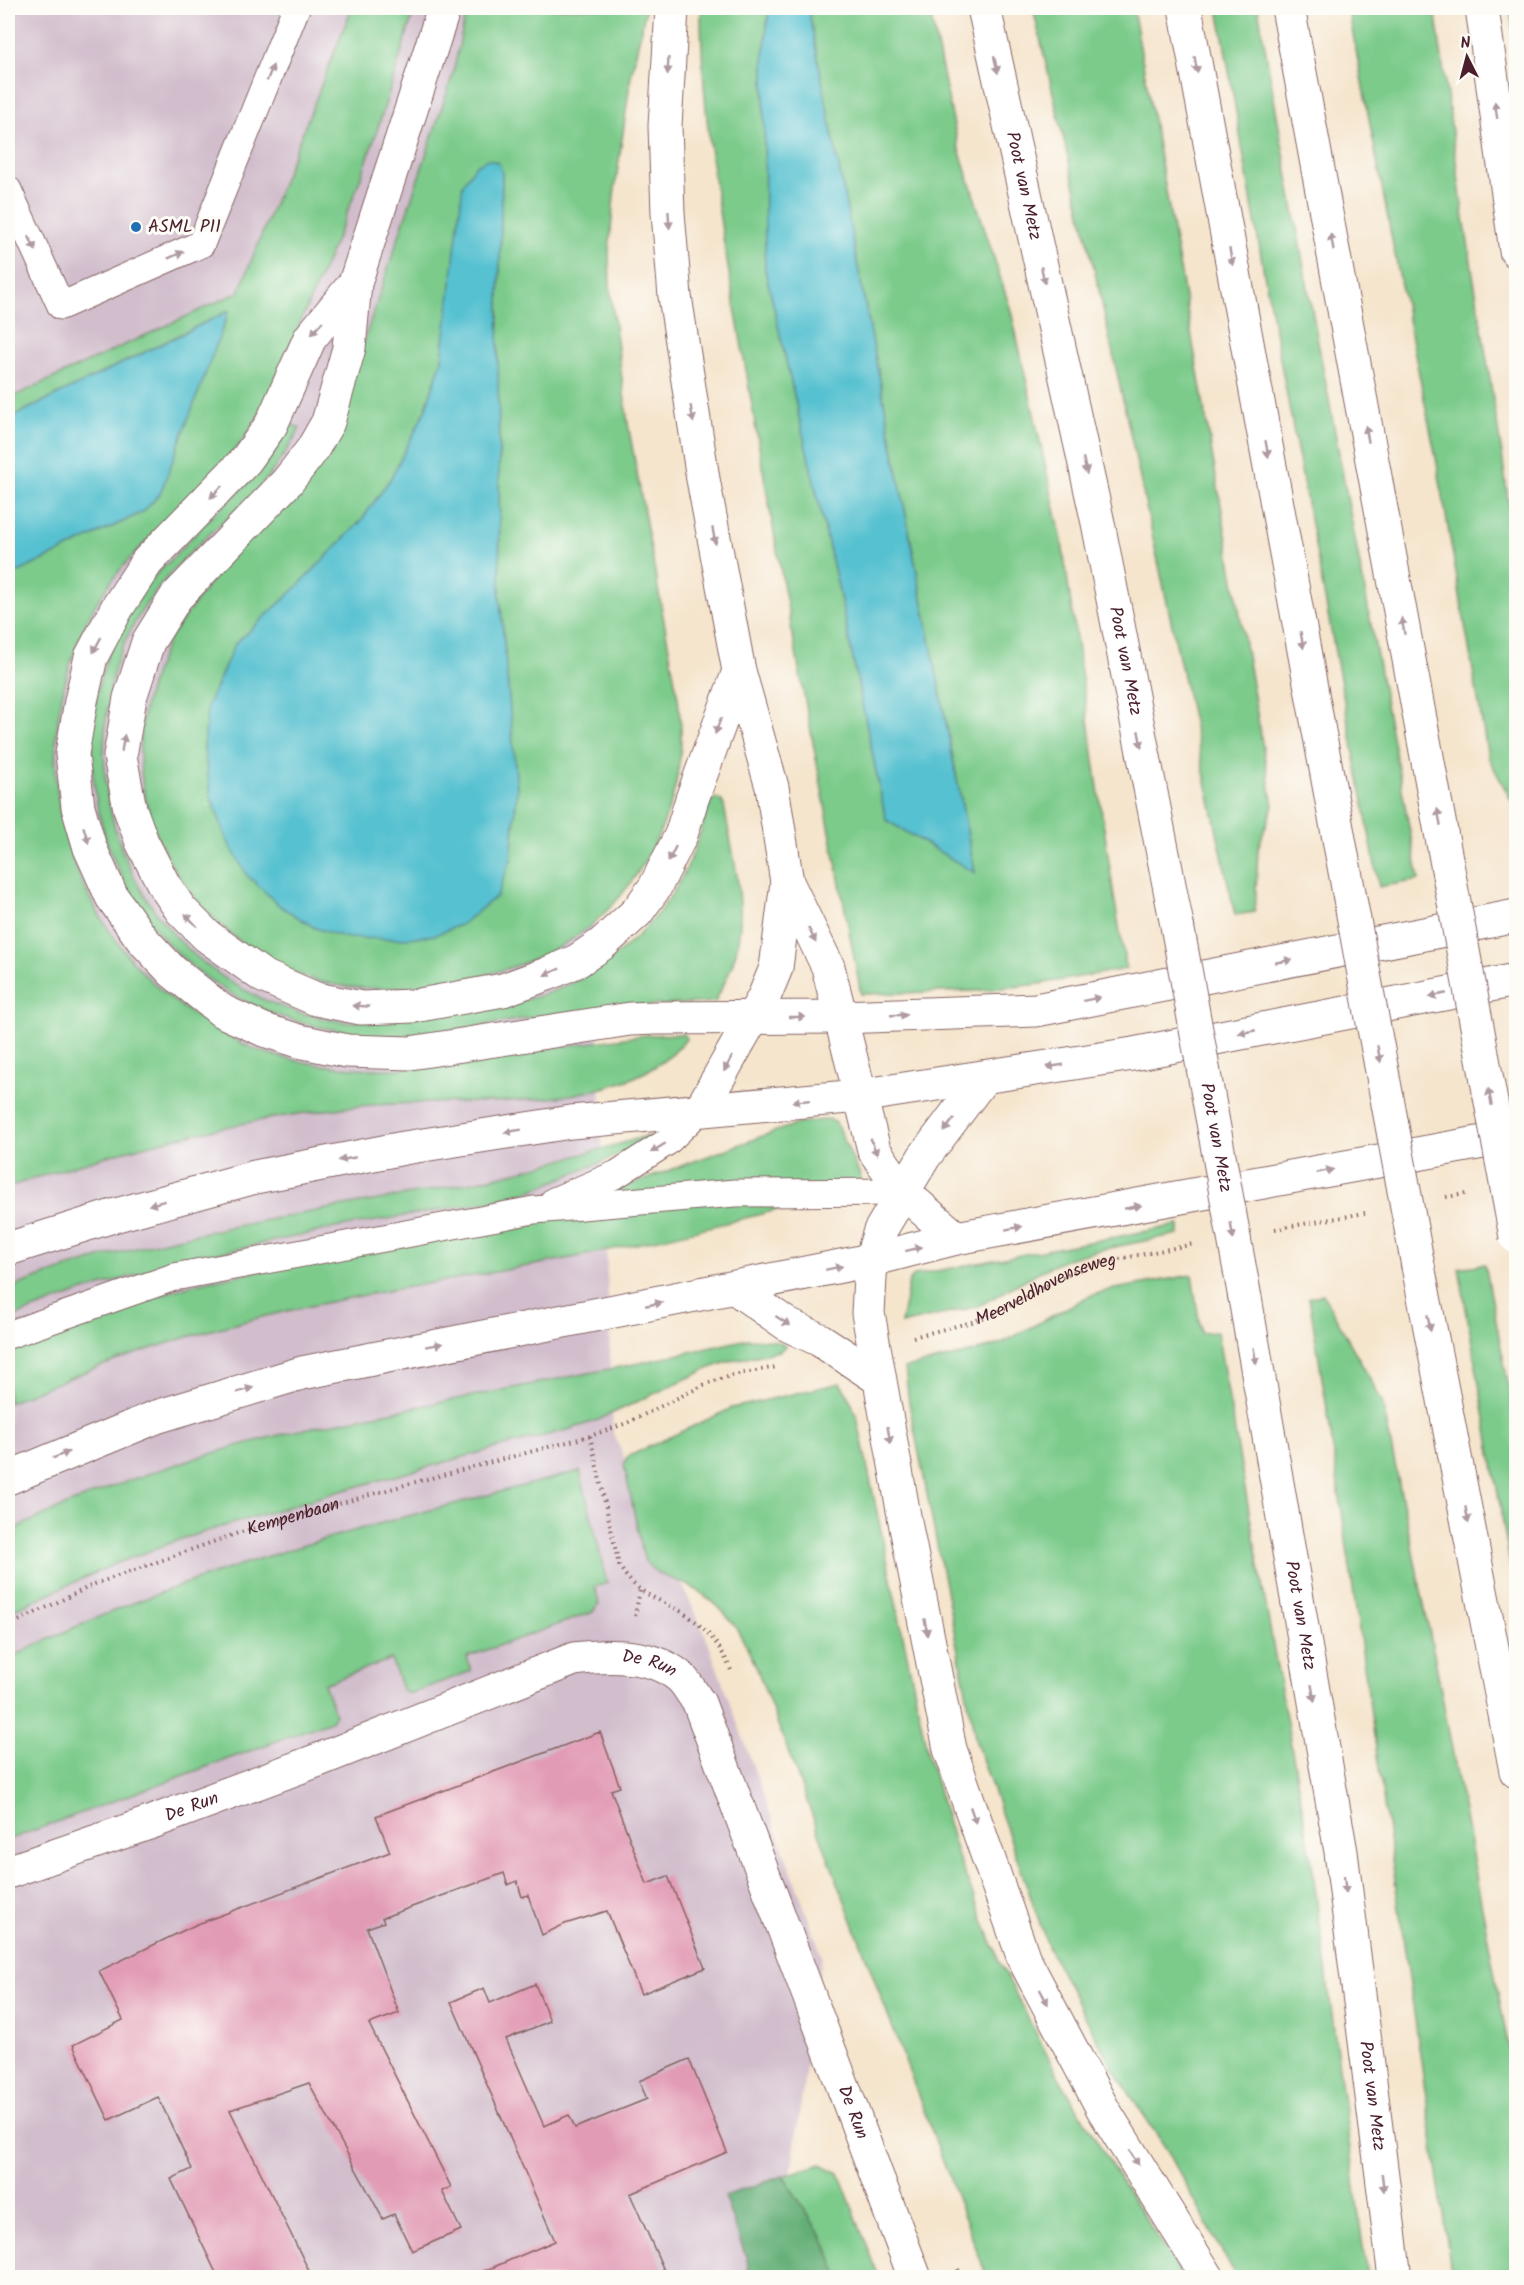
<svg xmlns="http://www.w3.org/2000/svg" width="1524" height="2285" font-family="Kalam,sans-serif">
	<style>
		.industrial { fill: #d1bdcc }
		.green { fill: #7bcb8b; stroke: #62755b; stroke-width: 1.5; fill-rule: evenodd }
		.forest { fill: #64af77; stroke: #576751; stroke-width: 1.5 }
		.water { fill: #56c1d0; stroke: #50707e; stroke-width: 1.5 }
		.building { fill: #e29bb5 }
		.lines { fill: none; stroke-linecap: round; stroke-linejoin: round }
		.service-casing { stroke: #866464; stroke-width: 29 }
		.minor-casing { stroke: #866464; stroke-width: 35 }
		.secondary-casing { stroke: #866464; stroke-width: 35 }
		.primary-casing { stroke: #866464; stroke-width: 35 }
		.trunk-casing { stroke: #866464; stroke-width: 35 }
		.motorway-casing { stroke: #866464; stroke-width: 35 }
		.path { stroke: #866464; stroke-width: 4; stroke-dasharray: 1.5 4.5; stroke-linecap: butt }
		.service { stroke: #fff; stroke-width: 27 }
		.minor { stroke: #fff; stroke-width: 33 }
		.secondary { stroke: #fff; stroke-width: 33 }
		.primary { stroke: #fff; stroke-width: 33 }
		.trunk { stroke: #fff; stroke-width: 33 }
		.motorway { stroke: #fff; stroke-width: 33 }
		.trunk-bridge-casing { stroke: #866464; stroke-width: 35; stroke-linecap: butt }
		.motorway-bridge-casing { stroke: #866464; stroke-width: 35; stroke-linecap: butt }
		.trunk-bridge { stroke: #fff; stroke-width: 33 }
		.motorway-bridge { stroke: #fff; stroke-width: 33 }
		.oneway { fill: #ae9aa0 }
		.poi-dot { fill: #1f6fb2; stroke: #fdfcf7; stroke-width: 2 }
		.labels { text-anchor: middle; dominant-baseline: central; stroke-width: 6; stroke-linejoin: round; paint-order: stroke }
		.street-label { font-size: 18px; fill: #4a1f2b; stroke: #fdfcf7 }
		.poi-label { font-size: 18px; fill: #4a1f2b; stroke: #fdfcf7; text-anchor: start }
	</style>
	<rect width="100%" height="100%" fill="#fdfcf7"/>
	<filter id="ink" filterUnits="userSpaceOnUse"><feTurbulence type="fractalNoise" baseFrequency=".0167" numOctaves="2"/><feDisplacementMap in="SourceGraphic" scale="12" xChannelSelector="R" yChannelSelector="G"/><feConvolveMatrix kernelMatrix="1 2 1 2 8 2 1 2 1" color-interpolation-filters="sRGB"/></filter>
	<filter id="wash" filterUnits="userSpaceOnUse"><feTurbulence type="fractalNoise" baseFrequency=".008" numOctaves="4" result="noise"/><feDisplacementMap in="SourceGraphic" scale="24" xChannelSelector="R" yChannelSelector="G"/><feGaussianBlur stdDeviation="1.35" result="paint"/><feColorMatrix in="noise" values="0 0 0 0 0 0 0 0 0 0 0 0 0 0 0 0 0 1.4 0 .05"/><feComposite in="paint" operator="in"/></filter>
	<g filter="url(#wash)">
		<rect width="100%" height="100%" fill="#f5e5cd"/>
		<polygon class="industrial" points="8,8 600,8 586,710 613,1433 705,1634 822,1956 776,2277 8,2278"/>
		<g class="green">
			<path d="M352 8H415C400 56 386 104 370 152 348 215 321 276 294 336 283 361 273 387 260 412 217 495 121 540 83 629 39 733 47 843 113 936 137 970 166 999 202 1020 221 1032 241 1045 263 1052 307 1066 351 1070 398 1069L646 1035 682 1034 685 1035 686 1039C669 1063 637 1078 610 1086 530 1110 443 1098 361 1106 241 1118 122 1148 8 1187V577L143 512 228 311 8 419V399L239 292Z"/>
			<path d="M467 8H646L631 76 614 196 609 252 610 288 628 424 678 698C679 709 681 721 681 732 682 816 633 906 559 947 520 968 477 979 433 984 391 989 349 992 308 978 200 940 121 826 144 710 149 685 159 661 170 637L344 401 453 74ZM502 173 498 350 500 598 517 788 511 859 227 840 211 798 204 748 235 644 293 591 361 521 391 478 425 411 442 360 452 282Z"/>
			<path d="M701 8H769L764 58 765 269 838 586 886 820 975 872 808 8H929L959 149 1011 311 1061 536 1114 896 1126 969 1039 984 975 991 861 994C822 788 781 583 747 376 726 255 701 131 701 8Z"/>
			<polygon points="1033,8 1133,8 1182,280 1273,806 1258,848 1255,912 1235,915 1099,290"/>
			<polygon points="1218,8 1258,8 1303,262 1419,880 1379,887 1264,273"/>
			<polygon points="1348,8 1435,8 1463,212 1502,454 1516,561 1516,809 1488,757 1436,458 1392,240"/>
			<polygon points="1510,8 1516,8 1516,58"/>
			<path d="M290 424 300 428C285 456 266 482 244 504 235 513 224 520 215 529 171 568 131 613 114 671 110 687 108 704 106 720 89 871 194 1004 345 1022 355 1023 366 1020 377 1019 397 1017 418 1014 439 1012 473 1008 506 1006 539 996 601 977 659 926 687 867 697 846 703 824 710 802L716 798 721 800 724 805C731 849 746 898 738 942 735 963 724 984 715 1002 671 1005 628 1006 584 1011 518 1017 452 1034 384 1036 369 1036 353 1033 337 1030 239 1015 161 960 118 869 88 806 83 721 108 655 115 637 131 608 142 592 150 579 163 568 174 557 186 544 198 530 210 518 226 503 243 490 257 473 271 458 280 441 290 424Z"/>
			<path d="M829 1119 836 1123 860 1175 861 1179 854 1190C762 1214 670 1238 576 1257 464 1279 349 1294 238 1323 159 1343 83 1371 8 1403V1346L194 1284 551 1214 779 1130 801 1123Z"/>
			<path d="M644 1137H651L649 1143 515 1197 335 1228 177 1262 78 1293 8 1319V1289C158 1230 312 1215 468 1183 527 1171 586 1153 644 1137Z"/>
			<polygon points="1179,1225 1179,1234 1100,1250 1067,1259 1037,1273 979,1306 901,1324 909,1281 915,1275"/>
			<polygon points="1485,1264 1516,1425 1516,1598 1459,1268"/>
			<polygon points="1192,1275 1201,1333 1217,1332 1311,1857 1367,2277 1236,2277 1167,2150 1112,2067 1049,1949 976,1742 909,1403 905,1368 978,1351 1002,1343 1089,1296 1110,1290"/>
			<polygon points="1323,1294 1382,1401 1435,1659 1516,2087 1516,2277 1452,2277 1328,1415 1309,1298"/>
			<path d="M748 1339C760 1340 775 1338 785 1346L780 1351 730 1361 705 1370 598 1420 571 1429 496 1448 330 1494 178 1540 115 1564 8 1612V1532C101 1486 202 1453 304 1429L640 1363Z"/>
			<path d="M840 1383 849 1397 857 1417 928 1755 958 1857 1000 1963 1058 2076 1121 2181 1183 2277H987L757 1669C741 1633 729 1610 695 1589 678 1578 654 1578 644 1559L624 1465 627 1457 732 1408Z"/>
			<path d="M580 1471 607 1583 595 1587 599 1604 593 1612 467 1657 471 1671 409 1694 403 1691 391 1659 324 1684 335 1714 331 1721 8 1840V1659C185 1568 387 1522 580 1471Z"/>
			<polygon points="821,2164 839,2173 879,2277 838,2277 826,2243 783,2176"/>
		</g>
		<polygon class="forest" points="783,2176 826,2243 838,2277 747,2277 749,2265 724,2196"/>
		<g class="water">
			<polygon points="769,8 808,8 975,873 886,820 838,586 765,269 764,58"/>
			<polygon points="488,159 499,163 502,173 498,350 500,598 517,788 511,859 497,896 462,924 435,935 399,939 348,938 315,928 280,906 247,875 227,840 211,797 204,748 207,707 235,644 293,591 361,521 391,478 425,411 442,360 463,184 476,165"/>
			<polygon points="229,311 160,494 143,512 8,577 8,419"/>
		</g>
		<g id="blocks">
			<g class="building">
				<polygon points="600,1732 620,1787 611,1790 647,1884 668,1876 705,1968 641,1994 607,1911 565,1924 542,1935 528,1895 522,1897 517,1881 508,1885 504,1873 382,1918 384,1922 367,1928 399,2013 369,2024 451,2187 442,2191 461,2230 412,2251 394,2214 383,2219 309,2083 230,2110 312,2277 218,2277 171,2179 192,2169 158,2097 109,2120 73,2045 123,2020 99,1971 195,1925 390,1852 376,1816"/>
				<polygon points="535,1984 550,2021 506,2039 544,2126 569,2115 575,2128 647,2099 639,2081 689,2059 727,2152 630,2194 667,2277 470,2277 555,2241 451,2002 484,1988 490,2003"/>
			</g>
		</g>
	</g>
	<g filter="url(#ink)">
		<use href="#blocks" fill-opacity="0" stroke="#866464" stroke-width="1.5"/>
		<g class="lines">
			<g class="service-casing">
				<g id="service">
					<polyline points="8,190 61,306 201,244 296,8"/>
					<polyline points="554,1201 617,1174 667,1142 701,1109"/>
					<polyline points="8,1335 174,1277 534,1210 735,1193 903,1192"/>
				</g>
			</g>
			<g class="minor-casing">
				<g id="minor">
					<path id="s3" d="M8 1872 152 1822 321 1759 574 1659C608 1655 652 1653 680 1677 687 1683 693 1695 699 1703L915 2278"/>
				</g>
			</g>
			<g class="secondary-casing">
				<g id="secondary">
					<polyline points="8,1249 113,1216 255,1177 404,1148 571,1122 859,1096"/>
					<polyline points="8,1478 156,1417 302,1373 871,1260"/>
				</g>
			</g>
			<g class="primary-casing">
				<g id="primary">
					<polyline points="859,1096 1133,1054 1516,980"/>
					<polyline points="871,1260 956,1238 1516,1136"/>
				</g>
			</g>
			<g class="trunk-casing">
				<g id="trunk">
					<polyline points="444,8 355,283 349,348 328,422 312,450 287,482 176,597 148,642 130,698 120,756 130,809 142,842 164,885 181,910 207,936 263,976 316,999 361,1008 414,1006 503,990 547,974 577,961 602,944 637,912 655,887 681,835 692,799 739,671"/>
					<polyline points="672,8 665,126 668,213 675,296 703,479 739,671 772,787 787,882 776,968 764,997 701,1109"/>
					<path id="s4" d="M984 8 1098 523 1177 925"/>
					<polyline points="1482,8 1516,251"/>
					<polyline points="355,283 310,338 271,425 246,460 147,562 117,608 91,657 81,701 72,754 78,807 90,848 112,897 142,939 172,971 222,1011 264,1030 299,1041 347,1051 410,1053 630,1019 655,1018 840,1017 1036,1010 1516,916"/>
					<polyline points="787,882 828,967 874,1150 903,1192 956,1238"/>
					<polyline points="984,1077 924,1157 880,1231 871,1260 868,1313 906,1527 950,1749 1024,1959 1103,2109 1208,2278"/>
					<polyline points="735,1288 788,1325 820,1340 878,1378"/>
					<path id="s5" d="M1245 1298 1341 1852 1395 2278"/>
				</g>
			</g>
			<g class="motorway-casing">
				<g id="motorway">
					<polyline points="1185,8 1349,893"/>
					<polyline points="1288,8 1449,875"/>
					<polyline points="1418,1266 1516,1771"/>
				</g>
			</g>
			<g class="path">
				<polyline points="1446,1197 1466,1194"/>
				<polyline points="1275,1229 1365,1213"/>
				<path id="s1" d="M913 1337 972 1322 996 1313 1070 1273 1099 1263 1194 1244"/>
				<path d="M590 1436 619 1565C635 1594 656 1597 682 1612 706 1627 722 1647 732 1673"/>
				<polyline points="635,1616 640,1590"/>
				<path id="s2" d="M8 1626 95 1584 238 1533 401 1486 590 1436 627 1423 708 1383 733 1375 777 1367"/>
				<polyline points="958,2269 961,2278"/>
			</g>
			<use href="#service" class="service"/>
			<use href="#minor" class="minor"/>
			<use href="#secondary" class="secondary"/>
			<use href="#primary" class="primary"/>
			<use href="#trunk" class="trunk"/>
			<use href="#motorway" class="motorway"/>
			<g class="trunk-bridge-casing">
				<g id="trunk-bridge">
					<path id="s6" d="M1177 925 1245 1298"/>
				</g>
			</g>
			<g class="motorway-bridge-casing">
				<g id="motorway-bridge">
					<polyline points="1449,875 1516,1237"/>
					<polyline points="1349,893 1418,1266"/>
				</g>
			</g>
			<use href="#trunk-bridge" class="trunk-bridge"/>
			<use href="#motorway-bridge" class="motorway-bridge"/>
		</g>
		<defs><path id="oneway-solid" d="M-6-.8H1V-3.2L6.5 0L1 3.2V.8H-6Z" transform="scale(1.5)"/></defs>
		<g class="oneway">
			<use href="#oneway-solid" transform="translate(996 65) rotate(77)"/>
			<use href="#oneway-solid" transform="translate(1196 65) rotate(80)"/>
			<use href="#oneway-solid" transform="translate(668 66) rotate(93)"/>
			<use href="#oneway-solid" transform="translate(270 73) rotate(-69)"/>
			<use href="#oneway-solid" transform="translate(1496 110) rotate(-98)"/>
			<use href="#oneway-solid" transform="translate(669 220) rotate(86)"/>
			<use href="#oneway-solid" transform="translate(1332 242) rotate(-101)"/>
			<use href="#oneway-solid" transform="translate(32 243) rotate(65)"/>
			<use href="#oneway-solid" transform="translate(176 255) rotate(-24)"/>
			<use href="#oneway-solid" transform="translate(1231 257) rotate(80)"/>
			<use href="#oneway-solid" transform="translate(1043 275) rotate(77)"/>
			<use href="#oneway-solid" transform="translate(317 328) rotate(130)"/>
			<use href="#oneway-solid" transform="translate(692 414) rotate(81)"/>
			<use href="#oneway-solid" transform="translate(1367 434) rotate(-101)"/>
			<use href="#oneway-solid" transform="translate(1267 449) rotate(80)"/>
			<use href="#oneway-solid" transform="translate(1085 466) rotate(77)"/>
			<use href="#oneway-solid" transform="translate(216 492) rotate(134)"/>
			<use href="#oneway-solid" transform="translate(714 536) rotate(79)"/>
			<use href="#oneway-solid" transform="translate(1403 626) rotate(-101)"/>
			<use href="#oneway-solid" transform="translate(1302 640) rotate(80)"/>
			<use href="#oneway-solid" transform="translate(97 645) rotate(118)"/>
			<use href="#oneway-solid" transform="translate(718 726) rotate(110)"/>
			<use href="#oneway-solid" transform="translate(1140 739) rotate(79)"/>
			<use href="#oneway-solid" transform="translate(123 743) rotate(-80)"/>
			<use href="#oneway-solid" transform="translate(1439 817) rotate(-101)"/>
			<use href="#oneway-solid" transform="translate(86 835) rotate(73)"/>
			<use href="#oneway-solid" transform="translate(672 854) rotate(116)"/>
			<use href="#oneway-solid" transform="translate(191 920) rotate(-134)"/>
			<use href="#oneway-solid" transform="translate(812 935) rotate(64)"/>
			<use href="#oneway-solid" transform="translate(1284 961) rotate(-11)"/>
			<use href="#oneway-solid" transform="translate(552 972) rotate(157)"/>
			<use href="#oneway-solid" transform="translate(1438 995) rotate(169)"/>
			<use href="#oneway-solid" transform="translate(1092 999) rotate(-12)"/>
			<use href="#oneway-solid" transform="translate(361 1006) rotate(-175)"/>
			<use href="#oneway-solid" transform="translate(899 1015) rotate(-2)"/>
			<use href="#oneway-solid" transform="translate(797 1017)"/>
			<use href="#oneway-solid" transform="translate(1247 1032) rotate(169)"/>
			<use href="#oneway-solid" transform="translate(1379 1054) rotate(79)"/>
			<use href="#oneway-solid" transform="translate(728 1064) rotate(119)"/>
			<use href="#oneway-solid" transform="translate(1055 1066) rotate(171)"/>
			<use href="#oneway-solid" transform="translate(1490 1097) rotate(-101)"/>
			<use href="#oneway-solid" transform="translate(801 1101) rotate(175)"/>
			<use href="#oneway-solid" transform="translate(949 1125) rotate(127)"/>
			<use href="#oneway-solid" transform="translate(513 1131) rotate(171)"/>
			<use href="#oneway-solid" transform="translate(874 1147) rotate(68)"/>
			<use href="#oneway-solid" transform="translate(658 1148) rotate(148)"/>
			<use href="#oneway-solid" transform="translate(347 1159) rotate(169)"/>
			<use href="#oneway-solid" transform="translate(1325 1171) rotate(-11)"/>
			<use href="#oneway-solid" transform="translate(157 1203) rotate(165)"/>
			<use href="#oneway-solid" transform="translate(1133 1207) rotate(-11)"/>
			<use href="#oneway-solid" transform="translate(1014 1228) rotate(-10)"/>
			<use href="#oneway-solid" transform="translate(1232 1231) rotate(80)"/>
			<use href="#oneway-solid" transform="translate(914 1249) rotate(-14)"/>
			<use href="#oneway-solid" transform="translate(834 1268) rotate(-12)"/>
			<use href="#oneway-solid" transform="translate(654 1304) rotate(-11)"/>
			<use href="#oneway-solid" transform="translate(783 1321) rotate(33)"/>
			<use href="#oneway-solid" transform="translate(1429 1323) rotate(79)"/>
			<use href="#oneway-solid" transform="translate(434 1345) rotate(-10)"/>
			<use href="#oneway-solid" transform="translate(1255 1356) rotate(80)"/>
			<use href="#oneway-solid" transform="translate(245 1390) rotate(-17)"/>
			<use href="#oneway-solid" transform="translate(889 1435) rotate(80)"/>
			<use href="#oneway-solid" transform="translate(61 1455) rotate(-22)"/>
			<use href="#oneway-solid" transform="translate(1467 1515) rotate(79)"/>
			<use href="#oneway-solid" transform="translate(926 1627) rotate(79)"/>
			<use href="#oneway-solid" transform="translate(1313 1693) rotate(80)"/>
			<use href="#oneway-solid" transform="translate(973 1815) rotate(71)"/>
			<use href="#oneway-solid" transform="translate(1345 1885) rotate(83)"/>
			<use href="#oneway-solid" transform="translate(1044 1997) rotate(62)"/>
			<use href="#oneway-solid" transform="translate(1134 2158) rotate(58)"/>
			<use href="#oneway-solid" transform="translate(1383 2183) rotate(83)"/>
		</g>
	</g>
	<circle class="poi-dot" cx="136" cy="227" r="6"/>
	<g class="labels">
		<g class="street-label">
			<text stroke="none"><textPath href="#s4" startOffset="182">Poot van Metz</textPath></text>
			<text stroke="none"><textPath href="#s4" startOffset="668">Poot van Metz</textPath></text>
			<text stroke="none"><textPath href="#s6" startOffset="216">Poot van Metz</textPath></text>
			<text stroke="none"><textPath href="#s1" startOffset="142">Meerveldhovenseweg</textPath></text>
			<text stroke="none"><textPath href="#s2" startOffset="306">Kempenbaan</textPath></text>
			<text stroke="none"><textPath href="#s5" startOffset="322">Poot van Metz</textPath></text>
			<text stroke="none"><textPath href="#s3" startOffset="681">De Run</textPath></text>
			<text stroke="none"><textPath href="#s3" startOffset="195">De Run</textPath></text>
			<text stroke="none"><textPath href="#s5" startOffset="808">Poot van Metz</textPath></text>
			<text stroke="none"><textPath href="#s3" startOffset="1185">De Run</textPath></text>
		</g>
		<g class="poi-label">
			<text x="148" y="227">ASML P11</text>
		</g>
	</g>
	<rect width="1524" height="2285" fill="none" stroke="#fdfcf7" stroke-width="30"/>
	<g transform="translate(1467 57) rotate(354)" stroke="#fdfcf7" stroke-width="4.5" paint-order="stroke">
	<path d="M0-4.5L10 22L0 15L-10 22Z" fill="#4a1f2b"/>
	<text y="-9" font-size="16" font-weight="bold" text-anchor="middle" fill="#4a1f2b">N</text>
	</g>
</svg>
